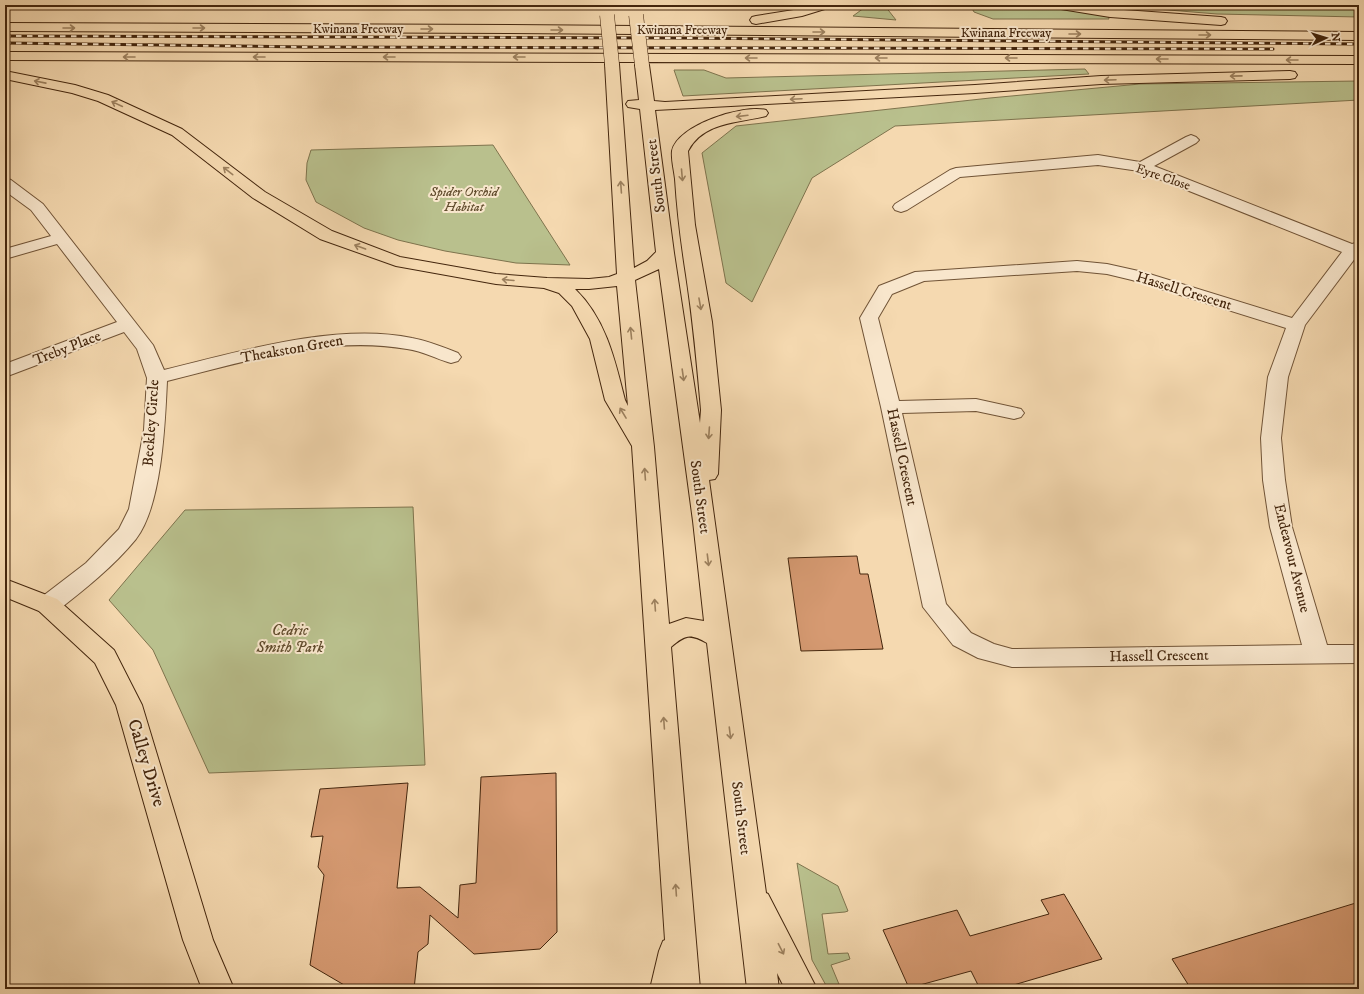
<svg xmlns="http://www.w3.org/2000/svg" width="1364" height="994" font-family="'IM FELL DW Pica',serif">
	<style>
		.green { fill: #b9c08d; stroke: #7e734d }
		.building { fill: #d69a72; stroke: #44260d }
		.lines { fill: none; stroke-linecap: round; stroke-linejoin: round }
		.minor-casing { stroke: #705336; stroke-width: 2 }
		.major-casing { stroke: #44260d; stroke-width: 2 }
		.highway-casing { stroke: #44260d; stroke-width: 2 }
		.minor { fill: #f8e6cc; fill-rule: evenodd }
		.major { fill: #f5d9b0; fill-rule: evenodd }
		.highway { fill: #f5d9b0; fill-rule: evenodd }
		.rail-casing { stroke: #44260d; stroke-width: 3 }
		.rail { stroke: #f8e6cc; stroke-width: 2; stroke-dasharray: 5.5; stroke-linecap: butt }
		.highway-bridge-casing { stroke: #44260d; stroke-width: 15; stroke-linecap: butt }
		.highway-bridge { stroke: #f5d9b0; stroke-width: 14 }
		.oneway { stroke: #9c805e }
		.labels { text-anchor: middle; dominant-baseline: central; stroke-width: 4; stroke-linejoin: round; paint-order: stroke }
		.far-street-label { font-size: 13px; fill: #44260d; stroke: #f8e6cc }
		.far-park-label { font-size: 13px; font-style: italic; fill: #614c2d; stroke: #f8e6cc }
		.street-label { font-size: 15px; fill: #44260d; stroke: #f8e6cc }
		.park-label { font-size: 15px; font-style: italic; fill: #614c2d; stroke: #f8e6cc }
		.near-street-label { font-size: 18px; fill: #44260d; stroke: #f8e6cc }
	</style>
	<rect width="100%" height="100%" fill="#f5d9b0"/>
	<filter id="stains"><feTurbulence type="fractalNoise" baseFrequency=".005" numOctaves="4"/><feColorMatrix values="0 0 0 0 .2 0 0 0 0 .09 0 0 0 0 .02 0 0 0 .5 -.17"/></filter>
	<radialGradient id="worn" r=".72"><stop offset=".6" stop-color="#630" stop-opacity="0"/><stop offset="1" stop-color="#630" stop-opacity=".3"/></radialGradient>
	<g class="green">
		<polygon points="868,5 885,5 885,6 896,20 853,16"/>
		<polygon points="970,5 1043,5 1108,15 1109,19 993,19 974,12"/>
		<polygon points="1108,5 1237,5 1359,9 1359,17 1217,14"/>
		<polygon points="1085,69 1089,74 683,96 674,70 704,70 726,78"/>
		<polygon points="1359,81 1359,100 895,126 812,178 752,302 726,283 702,153 736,126 990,98 1140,84"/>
		<polygon points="493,145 570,265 516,263 445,251 398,240 364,228 316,202 306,180 307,163 311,150"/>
		<polygon points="413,507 425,765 209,773 153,650 109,600 185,510"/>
		<polygon points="797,863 838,886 848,911 845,912 822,914 828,954 848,953 850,959 831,965 841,989 828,989 812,960"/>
	</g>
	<g class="building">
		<polygon points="857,556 860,574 868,574 883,649 801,651 788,558"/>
		<polygon points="556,773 557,932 540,949 474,954 430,915 428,944 418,952 414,989 351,989 310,965 324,875 318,867 323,836 311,837 320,789 408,783 397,888 420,887 458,918 460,885 476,883 481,777"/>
		<polygon points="1064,894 1102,959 1000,989 980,989 971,971 909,988 883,930 957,910 970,936 1049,914 1041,900"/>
		<polygon points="1359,902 1359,989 1191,989 1172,959"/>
	</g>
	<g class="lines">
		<g class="minor-casing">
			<g id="minor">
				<path d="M1191 135 1196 137 1199 140 1196 143 1154 166 1352 244 1359 242V253L1305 325 1288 377 1281 438 1285 480 1292 527 1327 645H1359V663L1012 667 978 658 953 645 923 607 881 407 860 318 879 286 915 272 1077 261 1107 264 1143 272 1292 318 1342 252 1139 171 1098 165 960 177 907 210 901 212 895 210 893 207 895 204 950 170 956 168 1098 155 1140 162 1186 137ZM1077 271 1107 274 1132 280 1286 328 1268 377 1261 438 1263 480 1270 527 1302 645 1012 649 994 644 971 633 946 604 902 413 976 411 1014 419 1021 417 1024 413 1021 409 976 399 899 401 878 318 892 294 924 281Z"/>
				<path d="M5 178 11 180 43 204 153 345 164 370C238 352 336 322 412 338 428 341 443 347 458 353L461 357 458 361 451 363C436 359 423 351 407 349 327 335 244 362 167 381 165 424 162 505 136 539 113 567 85 589 57 611L48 614 39 611 36 605 39 599 86 563 119 529 129 509 144 430 147 378 137 349 124 332 5 377V364L117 322 57 244 5 259V249L51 236 31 210 5 191Z"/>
			</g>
		</g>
		<g class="major-casing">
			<polygon id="major" points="5,579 57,599 114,650 142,705 213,940 234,989 202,989 183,940 116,705 95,663 39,611 5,597"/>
		</g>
		<g class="highway-casing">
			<g id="highway">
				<polygon points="811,5 830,5 828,8 802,16 756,24 752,23 750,20 752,17 756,16 800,9"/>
				<polygon points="1055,5 1084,5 1110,9 1221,17 1225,18 1227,21 1225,24 1221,25 1110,17 1061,9 1057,8"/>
				<polygon points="5,23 510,25 1359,32 1359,40 510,33 5,31"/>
				<path d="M5 52 1359 56V64L646 62 649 65 654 101 665 102 975 85 1101 76 1290 71 1295 72 1297 75 1295 78 1290 79 1101 84 975 93 655 110 674 253 700 423 701 410C697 365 693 320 686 275 681 243 677 211 675 179 674 170 671 159 672 151 677 125 744 104 766 110L768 113 766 116C738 123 703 122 688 151L695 225 712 322 721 410 718 474 715 479 709 480 766 893 768 894 817 989H785L777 973 779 989H747L707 643C690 633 685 635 671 647L700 989H650L659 951 663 941 665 940 632 446 605 400 590 339 572 306 559 293 544 288 496 284 396 266 320 239 253 198 172 135 98 101 72 93 5 79V71L75 85 108 95 182 129 265 192 332 231 400 257 496 274 547 278 589 279 609 277 617 274 605 64 607 62 5 60ZM617 62H638L635 65 639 100 628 101 626 104 628 107 640 109 656 252 647 261 634 268 619 64ZM659 269 693 521 704 621 686 618 669 624 654 447 635 280ZM617 286 628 406 625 400C615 360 606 319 575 289H589Z"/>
			</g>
		</g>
		<use href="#minor" class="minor"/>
		<use href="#major" class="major"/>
		<use href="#highway" class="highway"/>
		<g class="rail-casing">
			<g id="rail">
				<polyline points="5,36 680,38 1359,44"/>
				<polyline points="5,43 305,47 1273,49"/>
			</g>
		</g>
		<use href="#rail" class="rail"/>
		<g class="highway-bridge-casing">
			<g id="highway-bridge">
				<polyline points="607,15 612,64"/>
				<polyline points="636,15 642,65"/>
			</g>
		</g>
		<use href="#highway-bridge" class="highway-bridge"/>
	</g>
	<defs><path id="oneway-shaft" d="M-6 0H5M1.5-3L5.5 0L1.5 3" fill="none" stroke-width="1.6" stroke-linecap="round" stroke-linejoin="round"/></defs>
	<g class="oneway">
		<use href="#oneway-shaft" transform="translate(69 28)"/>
		<use href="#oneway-shaft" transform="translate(199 28)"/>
		<use href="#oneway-shaft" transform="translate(427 29)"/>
		<use href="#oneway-shaft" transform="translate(557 30)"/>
		<use href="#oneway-shaft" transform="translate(819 32)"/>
		<use href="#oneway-shaft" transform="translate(1075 34)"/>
		<use href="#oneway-shaft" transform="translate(1205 35)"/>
		<use href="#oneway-shaft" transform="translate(129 57) rotate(-180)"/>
		<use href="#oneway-shaft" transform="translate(259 57) rotate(-180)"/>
		<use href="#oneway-shaft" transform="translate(389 57) rotate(-180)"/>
		<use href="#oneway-shaft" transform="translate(519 57) rotate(-180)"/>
		<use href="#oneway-shaft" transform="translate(751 58) rotate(-180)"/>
		<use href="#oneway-shaft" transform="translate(881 58) rotate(-180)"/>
		<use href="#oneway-shaft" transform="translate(1011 58) rotate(-180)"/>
		<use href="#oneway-shaft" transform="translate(1162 59) rotate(-180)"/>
		<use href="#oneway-shaft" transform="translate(1292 60) rotate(-180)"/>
		<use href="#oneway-shaft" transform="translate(1236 76) rotate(179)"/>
		<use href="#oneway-shaft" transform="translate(1110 80) rotate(178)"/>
		<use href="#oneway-shaft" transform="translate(40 82) rotate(-169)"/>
		<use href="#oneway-shaft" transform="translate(796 99) rotate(177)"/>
		<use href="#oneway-shaft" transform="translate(117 104) rotate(-155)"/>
		<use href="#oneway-shaft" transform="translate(742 116) rotate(173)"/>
		<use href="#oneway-shaft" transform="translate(228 171) rotate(-142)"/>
		<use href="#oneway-shaft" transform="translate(682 175) rotate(85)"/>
		<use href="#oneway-shaft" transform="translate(621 187) rotate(-94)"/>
		<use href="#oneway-shaft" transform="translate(360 247) rotate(-160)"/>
		<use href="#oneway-shaft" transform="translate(508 280) rotate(-175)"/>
		<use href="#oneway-shaft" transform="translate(700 304) rotate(80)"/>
		<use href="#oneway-shaft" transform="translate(631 333) rotate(-96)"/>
		<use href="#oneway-shaft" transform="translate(683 375) rotate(82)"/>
		<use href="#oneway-shaft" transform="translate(623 413) rotate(-121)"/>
		<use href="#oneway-shaft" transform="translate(709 433) rotate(94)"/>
		<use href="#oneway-shaft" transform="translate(645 474) rotate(-94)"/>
		<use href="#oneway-shaft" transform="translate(708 560) rotate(83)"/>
		<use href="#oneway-shaft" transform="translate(655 605) rotate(-94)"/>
		<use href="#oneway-shaft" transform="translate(664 723) rotate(-94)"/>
		<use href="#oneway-shaft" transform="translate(730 733) rotate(83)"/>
		<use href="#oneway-shaft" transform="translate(676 890) rotate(-94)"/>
		<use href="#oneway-shaft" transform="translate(781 949) rotate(63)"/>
	</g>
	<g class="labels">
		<g class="far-street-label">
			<text x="358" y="29">Kwinana Freeway</text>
			<text x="682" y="30">Kwinana Freeway</text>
			<text x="1006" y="33">Kwinana Freeway</text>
			<text transform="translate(1163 177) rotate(19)">Eyre Close</text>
		</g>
		<g class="far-park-label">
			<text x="464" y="192">Spider Orchid<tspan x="464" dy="15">Habitat</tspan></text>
		</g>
		<g class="street-label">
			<text transform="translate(656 176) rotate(-97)">South Street</text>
			<text transform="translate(1184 291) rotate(17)">Hassell Crescent</text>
			<text transform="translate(67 348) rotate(-21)">Treby Place</text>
			<text transform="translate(292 349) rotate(-10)">Theakston Green</text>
			<text transform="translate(151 423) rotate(-86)">Beckley Circle</text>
			<text transform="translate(902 457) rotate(78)">Hassell Crescent</text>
			<text transform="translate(700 497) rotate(82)">South Street</text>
			<text transform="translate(1292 558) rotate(76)">Endeavour Avenue</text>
			<text transform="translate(1159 656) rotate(-1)">Hassell Crescent</text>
			<text transform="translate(741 818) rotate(83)">South Street</text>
		</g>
		<g class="park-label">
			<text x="290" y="630">Cedric<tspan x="290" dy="17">Smith Park</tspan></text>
		</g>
		<g class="near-street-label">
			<text transform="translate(146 763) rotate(73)">Calley Drive</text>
		</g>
	</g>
	<rect width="1364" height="994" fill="none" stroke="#f5d9b0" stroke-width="20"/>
	<rect x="6" y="6" width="1352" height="982" fill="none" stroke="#44260d" stroke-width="2"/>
	<rect x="10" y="10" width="1344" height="974" fill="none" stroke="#44260d"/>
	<g transform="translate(1326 38) rotate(86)" stroke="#f8e6cc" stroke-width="3" paint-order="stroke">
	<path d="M0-3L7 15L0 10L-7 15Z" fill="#44260d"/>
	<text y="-6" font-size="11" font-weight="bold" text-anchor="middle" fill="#44260d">N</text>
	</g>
	<rect width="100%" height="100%" filter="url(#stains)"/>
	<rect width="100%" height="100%" fill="url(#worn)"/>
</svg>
